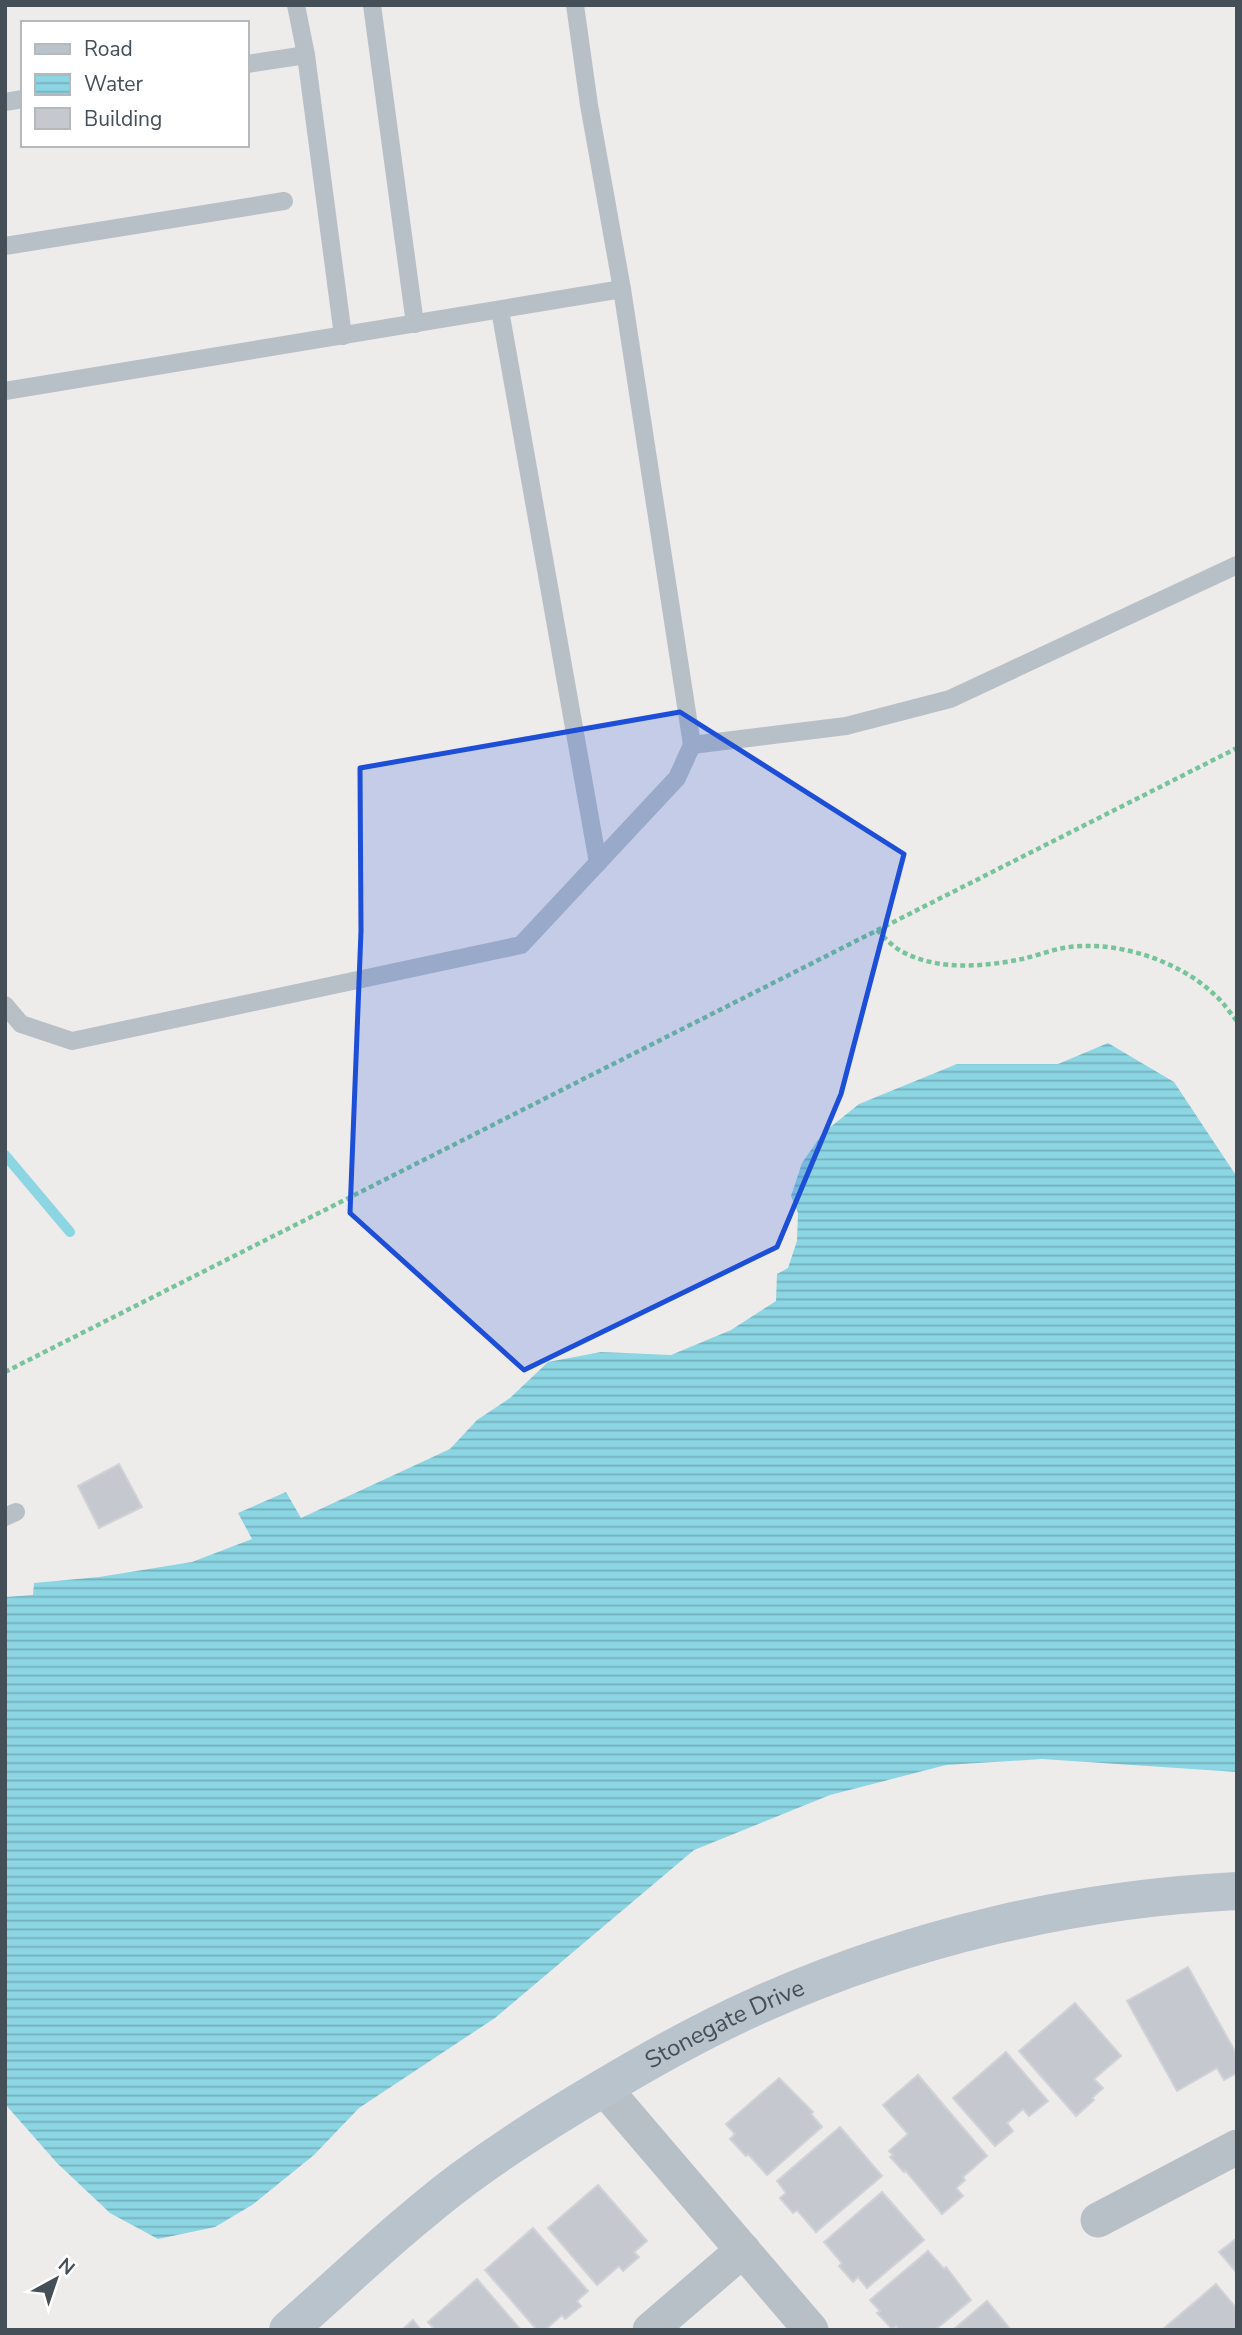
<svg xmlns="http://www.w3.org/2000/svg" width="1242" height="2335" font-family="'Nunito Sans',sans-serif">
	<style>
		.water { fill: url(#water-rules) }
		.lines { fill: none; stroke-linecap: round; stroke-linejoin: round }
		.stream { stroke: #8cd5e3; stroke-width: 10 }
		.building { fill: #c5c8ce; stroke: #d0d2d7; stroke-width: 2 }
		.path { stroke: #77c49b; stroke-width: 4.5; stroke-dasharray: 5 3.5; stroke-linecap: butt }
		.lane { stroke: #b8c0c7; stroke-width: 18 }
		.street { stroke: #b8c0c7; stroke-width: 35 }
		.secondary { stroke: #b8c3cc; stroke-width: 38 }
		.marked { fill: #1d4ed8; fill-opacity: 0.2; stroke: #1d4ed8; stroke-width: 5; stroke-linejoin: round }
		.labels { text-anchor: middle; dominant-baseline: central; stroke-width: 5; stroke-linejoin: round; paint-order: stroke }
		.street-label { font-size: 24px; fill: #454f57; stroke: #fff }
	</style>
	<defs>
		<pattern id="water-rules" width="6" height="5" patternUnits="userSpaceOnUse" patternTransform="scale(1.75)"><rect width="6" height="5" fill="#8cd5e3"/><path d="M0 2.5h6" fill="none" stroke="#74afbb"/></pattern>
	</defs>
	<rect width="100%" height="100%" fill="#eeebeb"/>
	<polygon class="water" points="1108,1043 1174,1082 1237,1177 1237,1772 1042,1759 946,1765 830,1795 694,1850 495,2018 359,2108 314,2155 252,2205 215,2227 158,2239 110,2213 57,2163 5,2104 5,1597 33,1595 34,1583 99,1577 192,1562 252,1539 238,1513 286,1492 301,1518 450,1449 477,1420 510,1398 548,1362 601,1352 671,1355 731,1330 776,1301 777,1274 788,1268 797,1241 798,1213 791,1196 802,1163 823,1133 859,1104 957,1064 1058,1064"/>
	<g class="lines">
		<polyline class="stream" points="5,1155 70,1232"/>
	</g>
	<g class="building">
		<polygon points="119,1464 142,1507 99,1528 78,1486"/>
		<polygon points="1188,1967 1237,2055 1237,2073 1224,2080 1217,2068 1177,2091 1127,2001"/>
		<polygon points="1075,2003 1121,2056 1094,2079 1103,2088 1092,2098 1094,2100 1076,2116 1019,2051"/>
		<polygon points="1006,2052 1048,2101 1029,2116 1023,2109 1007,2123 1013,2131 995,2146 953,2098"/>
		<polygon points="918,2075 987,2156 963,2177 965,2180 956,2188 963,2196 942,2214 905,2170 904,2172 890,2157 893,2155 889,2151 908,2134 883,2105"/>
		<polygon points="779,2078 813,2112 811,2114 822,2127 767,2175 748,2154 746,2156 730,2139 735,2134 726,2124"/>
		<polygon points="840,2127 882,2176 816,2232 797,2210 793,2213 780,2198 786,2193 777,2181"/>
		<polygon points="598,2185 647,2241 634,2252 639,2257 623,2271 619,2266 597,2285 548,2228"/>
		<polygon points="882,2192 924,2240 867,2288 858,2277 853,2282 839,2266 842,2263 824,2242"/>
		<polygon points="533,2228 588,2291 577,2301 581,2306 565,2319 562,2315 545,2330 537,2330 485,2270"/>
		<polygon points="1237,2238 1237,2273 1219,2252"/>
		<polygon points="928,2251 944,2269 946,2267 971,2300 935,2330 899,2330 896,2326 892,2329 877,2313 880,2311 870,2300"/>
		<polygon points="477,2279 521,2330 435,2330 428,2322"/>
		<polygon points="1216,2284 1237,2309 1237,2330 1162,2330"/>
		<polygon points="987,2301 1011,2330 953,2330"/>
		<polygon points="413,2320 421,2330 402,2330"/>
	</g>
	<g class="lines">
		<g class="path">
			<path d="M877 930C884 937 892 946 901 951 937 971 983 967 1022 959 1035 956 1049 951 1063 948 1114 939 1179 960 1216 996 1224 1003 1230 1013 1237 1021"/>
			<polyline points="5,1372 1237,748"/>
		</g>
		<g class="lane">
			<polyline points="296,5 306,55 343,336"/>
			<polyline points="372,5 415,324"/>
			<polyline points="247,64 306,55"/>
			<polyline points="5,102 23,99"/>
			<polyline points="5,246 284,201"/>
			<polyline points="500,310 598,863"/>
			<polyline points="5,391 622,289"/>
			<polyline points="692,745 846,726 950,699 1237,565"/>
			<polyline points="5,1005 21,1024 72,1041 521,945 677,778 692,745 622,289 589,105 575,5"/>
			<polyline points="5,1517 16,1512"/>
		</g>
		<g class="street">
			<polyline points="604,2088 811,2330"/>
			<polyline points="1098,2220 1237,2147"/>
			<polyline points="650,2330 743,2250"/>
		</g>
		<path class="secondary" id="s1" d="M288 2330C346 2279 402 2225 463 2179 508 2146 555 2116 603 2088 653 2058 705 2029 759 2005 909 1938 1072 1899 1237 1891"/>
	</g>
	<path class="marked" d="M680 712 904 854 841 1094 777 1247 524 1370 350 1213 361 931 360 768Z"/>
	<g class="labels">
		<g class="street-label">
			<text stroke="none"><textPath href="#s1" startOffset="536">Stonegate Drive</textPath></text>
		</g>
	</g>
	<rect width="1242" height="2335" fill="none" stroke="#454f57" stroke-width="14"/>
	<rect x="21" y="21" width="228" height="126" fill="#ffffff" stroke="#b5b9bc" stroke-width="2"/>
	<rect x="35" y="44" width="35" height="10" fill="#b8c3cc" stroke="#b5b9bc" stroke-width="2"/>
	<text x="84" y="56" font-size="21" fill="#454f57">Road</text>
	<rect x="35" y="74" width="35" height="21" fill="url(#water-rules)" stroke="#b5b9bc" stroke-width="2"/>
	<text x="84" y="91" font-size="21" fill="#454f57">Water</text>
	<rect x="35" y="108" width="35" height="21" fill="#c5c8ce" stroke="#b5b9bc" stroke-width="2"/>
	<text x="84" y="126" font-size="21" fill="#454f57">Building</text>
	<g transform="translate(56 2279) rotate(40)" stroke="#ffffff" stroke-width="5" paint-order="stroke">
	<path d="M0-5L12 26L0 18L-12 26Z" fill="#454f57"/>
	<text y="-10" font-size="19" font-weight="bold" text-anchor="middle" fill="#454f57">N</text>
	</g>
</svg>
